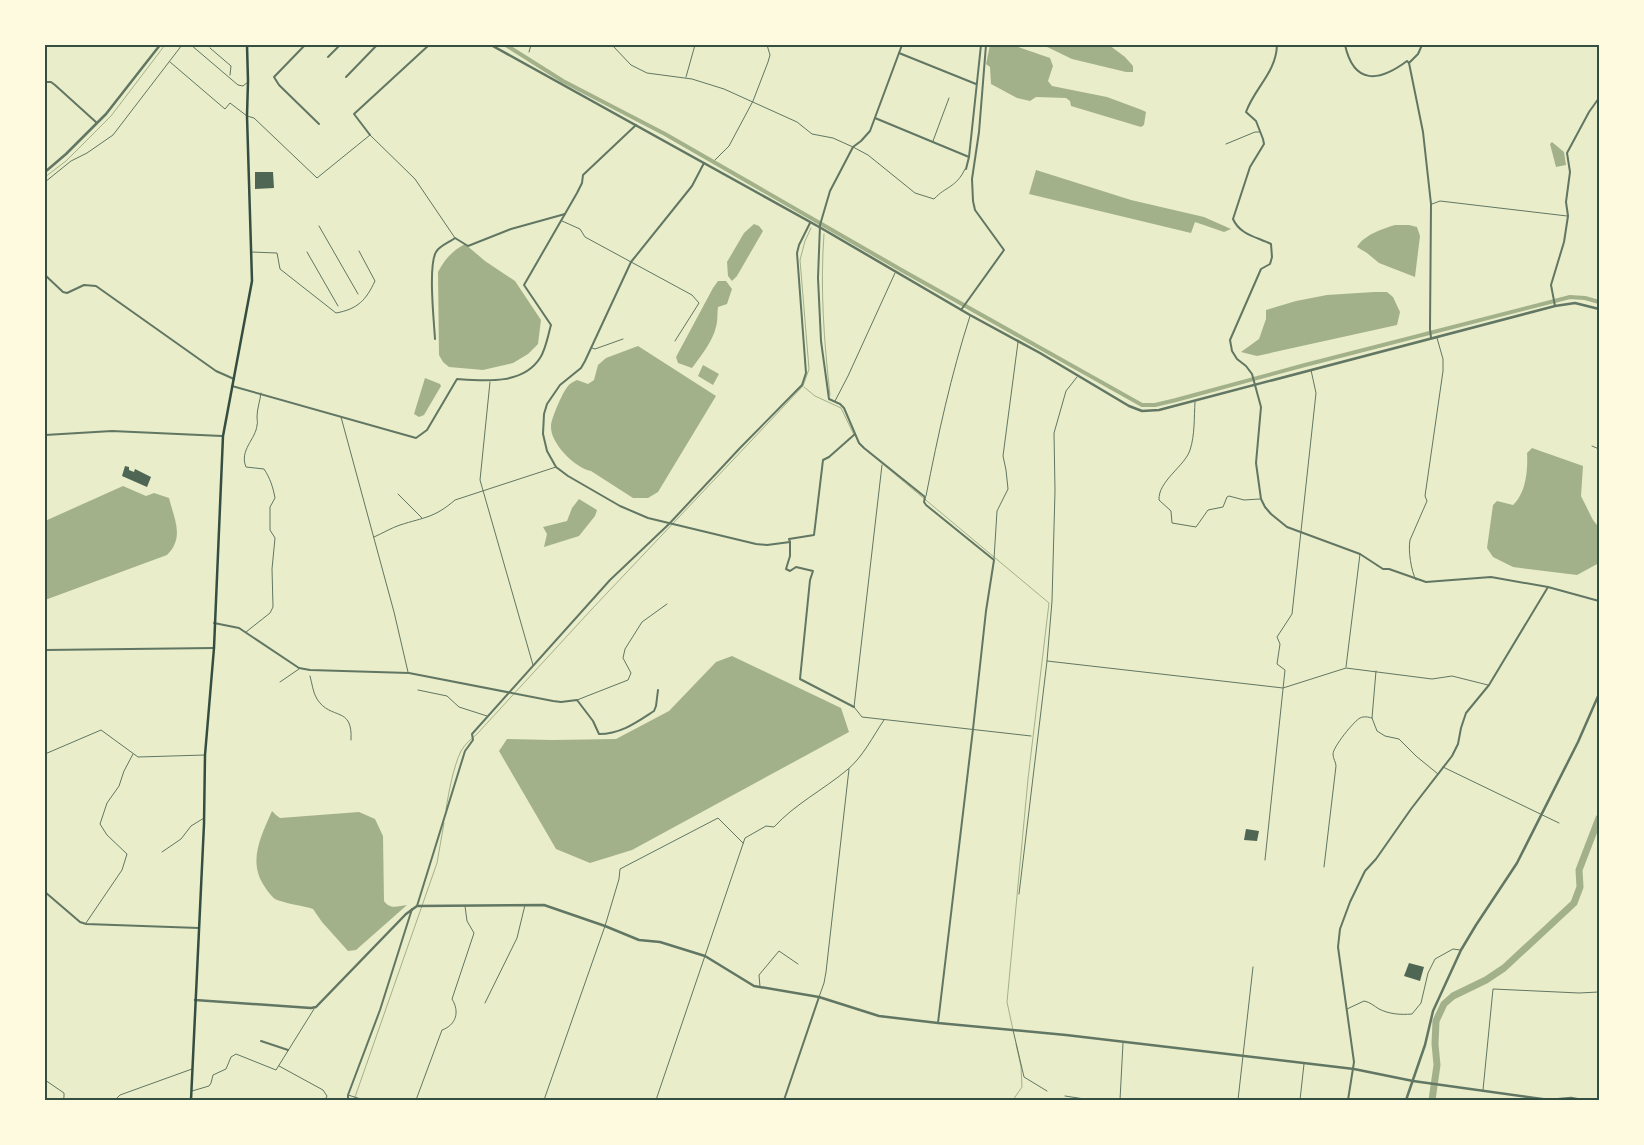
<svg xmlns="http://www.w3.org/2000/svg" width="1644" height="1145" font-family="Jost,sans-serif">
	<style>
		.water { fill: #a3b18a }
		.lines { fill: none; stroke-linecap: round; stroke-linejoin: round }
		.stream { stroke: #a3b18a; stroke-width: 1 }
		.canal { stroke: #a3b18a; stroke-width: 4 }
		.river { stroke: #a3b18a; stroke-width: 7 }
		.building { fill: #4f6655 }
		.service { stroke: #617663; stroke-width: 1 }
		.minor { stroke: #617663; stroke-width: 2 }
		.tertiary { stroke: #617663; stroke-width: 2.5 }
		.secondary { stroke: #344e41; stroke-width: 2.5 }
		.neatline { fill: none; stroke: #344e41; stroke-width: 2 }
	</style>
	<rect width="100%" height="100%" fill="#e9edc9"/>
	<g class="water">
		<polygon points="990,45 1012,45 1050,58 1053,66 1048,81 1052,86 1107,97 1142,110 1146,112 1144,125 1141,127 1071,106 1070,101 1066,98 1036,97 1030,101 1017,98 991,84 990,67 986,64"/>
		<polygon points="1043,45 1109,45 1125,57 1133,66 1133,72 1126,72 1072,59"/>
		<polygon points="1552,142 1564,152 1566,165 1556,167 1550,144"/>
		<polygon points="1036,170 1131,200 1204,217 1231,229 1224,232 1195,222 1191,233 1029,194"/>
		<polygon points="754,224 759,226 763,231 737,276 732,281 728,276 727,262 744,233"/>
		<path d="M1395 225H1409L1417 227 1420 236 1415 277 1379 263 1367 253 1357 247C1364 235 1382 229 1395 225Z"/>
		<path d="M465 244 485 261 515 281 541 320 538 344 528 354 513 363 483 370 449 367 443 362 439 355 438 272C445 259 452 251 465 244Z"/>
		<path d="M718 281H726L732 289 727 304 718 307C717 314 718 321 716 327 713 341 700 357 692 368L678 363 676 357 713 288Z"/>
		<polygon points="1374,292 1387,292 1393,297 1400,312 1397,325 1257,356 1241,352 1259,339 1266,319 1266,310 1296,301 1327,295"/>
		<path d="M638 346 716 396 658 492 648 498H633L591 471C575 468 550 443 551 426 551 419 564 388 570 384 572 382 575 381 577 380L588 384 594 380 598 365 606 358Z"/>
		<polygon points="703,365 719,374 713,385 698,376"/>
		<polygon points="425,378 440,384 441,386 424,415 419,417 414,414"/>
		<path d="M1532 448 1583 466 1581 496 1593 520 1597 525 1599 526V563L1577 575 1513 567 1493 557 1487 548 1493 505 1497 501 1513 505C1526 493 1528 470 1527 453Z"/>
		<path d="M123 486 146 496 154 493 169 498C174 519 185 537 167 555L45 600V521Z"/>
		<polygon points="579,499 597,510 595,516 579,536 544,547 547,534 543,527 567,521 572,508"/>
		<polygon points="732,656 841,708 849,732 632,850 590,863 556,849 499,751 507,739 552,740 616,739 669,711 716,662"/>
		<path d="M272 811 276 815 280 818 359 812 375 819 383 836 384 901C390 910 398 906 407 905L356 950 348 951 322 922 313 909C304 906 283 903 275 899 271 896 266 889 263 884 248 860 262 834 272 811Z"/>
	</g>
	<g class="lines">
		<g class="stream">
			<polyline points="45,177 66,161 111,116 165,45"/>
			<polyline points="814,221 815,220"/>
			<polyline points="824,225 824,227"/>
			<path d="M824 234C820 288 824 341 830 395"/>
			<polyline points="804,387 815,396 841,408 854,435"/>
			<polyline points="860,445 1049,603 1028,779 1007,1002 1013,1030"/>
			<path d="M446 809C449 791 453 768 461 751 465 744 471 739 477 734L591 610 803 386 809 369 800 260 805 241 811 228"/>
			<polyline points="354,1100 437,863 444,823"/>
			<polyline points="1013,1100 1022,1087 1021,1067 1016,1044"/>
		</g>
		<polyline class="canal" points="506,45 563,81 665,134 905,272 1142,405 1155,405 1176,400 1305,365 1570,297 1585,298 1599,302"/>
		<polyline class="river" points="1432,1100 1437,1065 1435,1044 1436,1021 1444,1004 1453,996 1486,980 1504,968 1574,903 1580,887 1579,870 1599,818"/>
	</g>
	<g class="building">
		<polygon points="255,172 273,172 274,188 255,189"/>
		<polygon points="125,466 129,467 129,470 134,472 135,469 151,477 147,487 122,476"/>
		<polygon points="1246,829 1259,831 1257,841 1244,840"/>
		<polygon points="1409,963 1424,967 1420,981 1404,976"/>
	</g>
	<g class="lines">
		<g class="service">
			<polyline points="191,45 238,85 243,86 248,82"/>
			<path d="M612 45 631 65 647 73 692 79 724 89 797 122 812 134 833 138 853 147 868 155 915 193 934 199C946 186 956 188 965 169"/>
			<polyline points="210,48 231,66 230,75"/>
			<polyline points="529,52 531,45"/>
			<polyline points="170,62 225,109 230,103 247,116 254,118 317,178 370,135 415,179 455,238"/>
			<polyline points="686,77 695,45"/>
			<polyline points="933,141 949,98"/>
			<polyline points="1226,144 1255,132 1260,132"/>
			<polyline points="715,160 729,146 753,101 768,62 770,55 767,45"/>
			<polyline points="45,182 71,161 87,153 113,135 182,45"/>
			<polyline points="1432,204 1440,201 1567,216"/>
			<polyline points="562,221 580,229 585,237 692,295 699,303 675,341"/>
			<polyline points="319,226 358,294"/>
			<path d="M251 252 277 253 280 269 336 313C358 309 366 300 375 281L359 251"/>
			<polyline points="307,252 338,306"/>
			<polyline points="592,348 595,349 623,339"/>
			<polyline points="490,382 480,480 533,665"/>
			<polyline points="835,401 848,376 895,273"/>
			<path d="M1195 402C1194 417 1195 435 1190 450 1185 466 1158 481 1159 500L1171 511 1172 523 1196 527 1208 510 1223 507 1227 497 1229 496 1244 500 1260 499"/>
			<polyline points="341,417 394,612 408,672"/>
			<polyline points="1592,446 1599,449"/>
			<polyline points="882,465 854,707 862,717 1031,736"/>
			<polyline points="398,494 422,518"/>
			<path d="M926 496C938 435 951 375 970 316"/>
			<path d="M374 537C383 533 391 528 400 525 425 517 434 518 455 500L556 467"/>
			<polyline points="994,559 997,511 1008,489 1006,470 1003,456 1018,342"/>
			<path d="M1416 580C1411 571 1408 550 1410 540L1427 501 1425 496 1443 371V359L1437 338"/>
			<path d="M246 632 270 613 273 607 272 569 275 538 270 530V507L275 498C273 487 270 478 264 469L246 467C239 450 256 439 257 425 258 423 257 420 257 417 257 409 260 401 261 393"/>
			<polyline points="1047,661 1283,688 1346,668 1432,679 1452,676 1488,685"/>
			<polyline points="1346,667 1360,554"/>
			<polyline points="1376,671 1372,718 1377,731 1385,736 1399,739 1416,756 1438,774"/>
			<path d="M310 676C312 683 313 693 317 699 331 721 353 705 351 740"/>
			<polyline points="280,682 299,669"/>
			<polyline points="418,690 447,696 459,707 487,716"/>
			<polyline points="577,700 628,680 631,673 623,658 625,649 642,622 667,604"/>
			<polyline points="45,754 101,730 138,757 205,755"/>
			<polyline points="1443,767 1559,823"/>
			<polyline points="162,852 181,839 191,826 204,818"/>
			<polyline points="1265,860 1285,670 1277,664 1280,644 1277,637 1292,614 1316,393 1311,370"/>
			<path d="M1324 867 1336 766C1336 762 1333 759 1333 754 1333 747 1354 721 1360 718 1364 716 1368 717 1372 718"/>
			<polyline points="1019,894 1047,661 1052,601 1055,491 1054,433 1066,391 1077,377"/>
			<polyline points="86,923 122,870 127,854 107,835 100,824 107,803 119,786 124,771 133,754"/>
			<polyline points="760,987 759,975 779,951 798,964"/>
			<polyline points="819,997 824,983 826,972 849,769"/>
			<polyline points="485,1003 517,938 525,905"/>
			<path d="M1347 1009 1364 1001C1370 1002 1374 1006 1379 1009 1389 1014 1400 1015 1412 1014L1421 1003 1428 973 1435 959 1453 949 1460 950"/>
			<polyline points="1013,1030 1024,1077 1047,1091"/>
			<polyline points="279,1066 323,1090 327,1096 325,1100"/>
			<polyline points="45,1080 64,1093 64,1097 63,1100"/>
			<polyline points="1483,1090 1493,989 1579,993 1599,992"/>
			<polyline points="192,1091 209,1086 211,1083 213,1075 226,1069 231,1057 236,1054 276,1070 314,1009"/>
			<polyline points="348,1095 364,1100"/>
			<polyline points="1065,1096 1091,1100"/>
			<polyline points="115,1100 120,1095 192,1069"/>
			<path d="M416 1100 442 1030C456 1025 460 1012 452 999L474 933 467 921 465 906"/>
			<polyline points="544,1100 605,926 619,879 620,869 718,818 743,843"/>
			<path d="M656 1100 745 838 766 826 774 827C795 804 823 790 847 770 863 757 873 736 884 720"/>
			<polyline points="1120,1100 1123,1043"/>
			<polyline points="1238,1100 1253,967"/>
			<polyline points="1300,1100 1304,1064"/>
		</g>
		<g class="minor">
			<polyline points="305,45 274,77 279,85 319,124"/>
			<polyline points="902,45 870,131 861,141 853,147 830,191 820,225 818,278 821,341 829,399 840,404 844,408 859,443 864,448 925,497 924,502 926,505 994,560 986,611 973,729 938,1023"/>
			<path d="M1277 45C1276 73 1255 87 1246 112L1256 121 1263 139 1264 144 1250 167 1233 219C1240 235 1257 237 1271 244L1272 257 1270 264 1261 269 1230 340 1232 351 1237 359 1246 366 1252 374 1261 407 1256 463 1261 499 1265 507 1271 514 1287 527 1360 554 1383 569H1389L1426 582 1491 577 1548 587 1599 601"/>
			<path d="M1345 45C1354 85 1379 82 1407 61L1409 63"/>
			<polyline points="1422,45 1418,54 1409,63 1423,132 1431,204 1430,329 1431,338"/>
			<polyline points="899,53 976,84"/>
			<polyline points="328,57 340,45"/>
			<polyline points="346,77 377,45"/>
			<polyline points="45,82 51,82 55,85 97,123"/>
			<polyline points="875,118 969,157"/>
			<polyline points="370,135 354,114 429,45"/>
			<polyline points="704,163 692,186 631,262 585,361 581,368 560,385 547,404 544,414 543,434 547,451 556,467 568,476 620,506 648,518 756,544 767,545 790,542 789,539 814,535 823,460 829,457 855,434"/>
			<polyline points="966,169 969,157 981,45"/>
			<polyline points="45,275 63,292 67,293 84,285 96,286 216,371 234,379"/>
			<polyline points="1555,306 1551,285 1564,242 1568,216 1566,202 1570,172 1567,153 1589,112 1599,98"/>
			<polyline points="961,310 1004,250 975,210 973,201 972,179 979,132 986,45"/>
			<path d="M435 339C434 321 428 266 436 252 439 246 450 242 455 238L468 246 511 229 565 214"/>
			<path d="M232 386 416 438 427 430 457 379C484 381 523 385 540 358 546 349 548 335 551 325L524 285 577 193 582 183 583 175 636 125"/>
			<polyline points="45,435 112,431 222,436"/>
			<polyline points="790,542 790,556 786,569 790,571 796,567 813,571 810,580 800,679 854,707"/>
			<path d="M214 623 239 628 299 668 310 670 409 673 553 701 561 702 577 700 593 721 599 734C621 734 637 722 654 711L656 706 658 690"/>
			<polyline points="45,650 214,648"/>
			<polyline points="45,892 80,922 86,924 199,928"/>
			<polyline points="417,906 465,751 473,740 472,734 610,580 669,524 740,448 802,385 806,373 797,253 799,245 810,223"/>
			<polyline points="261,1041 288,1050"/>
			<polyline points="348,1100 348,1095 380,1010 412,909"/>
			<polyline points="784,1100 819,997"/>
			<polyline points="1348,1100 1354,1062 1338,947 1340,929 1350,902 1365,871 1376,859 1411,809 1452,756 1458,744 1461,728 1466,713 1489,685 1548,587"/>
		</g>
		<g class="tertiary">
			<polyline points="491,45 821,228 970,315 1040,353 1129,406 1142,411 1159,410 1555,306 1575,303 1599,309"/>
			<polyline points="45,172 66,154 106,114 160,45"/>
			<polyline points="195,1000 311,1008 316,1007 406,914 417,906 544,905 605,926 639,940 660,942 705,956 754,986 819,997 879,1016 938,1023 1066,1035 1354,1069 1413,1081 1549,1100 1571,1098 1582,1100"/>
			<polyline points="1406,1100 1425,1045 1433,1011 1461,950 1476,925 1517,863 1578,742 1599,694"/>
		</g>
		<polyline class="secondary" points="191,1100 204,824 205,755 214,648 223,436 252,281 247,116 248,81 247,45"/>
	</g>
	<rect width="1644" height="1145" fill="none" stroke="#fefae0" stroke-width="92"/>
	<rect x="46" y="46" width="1552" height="1053" class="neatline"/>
</svg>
